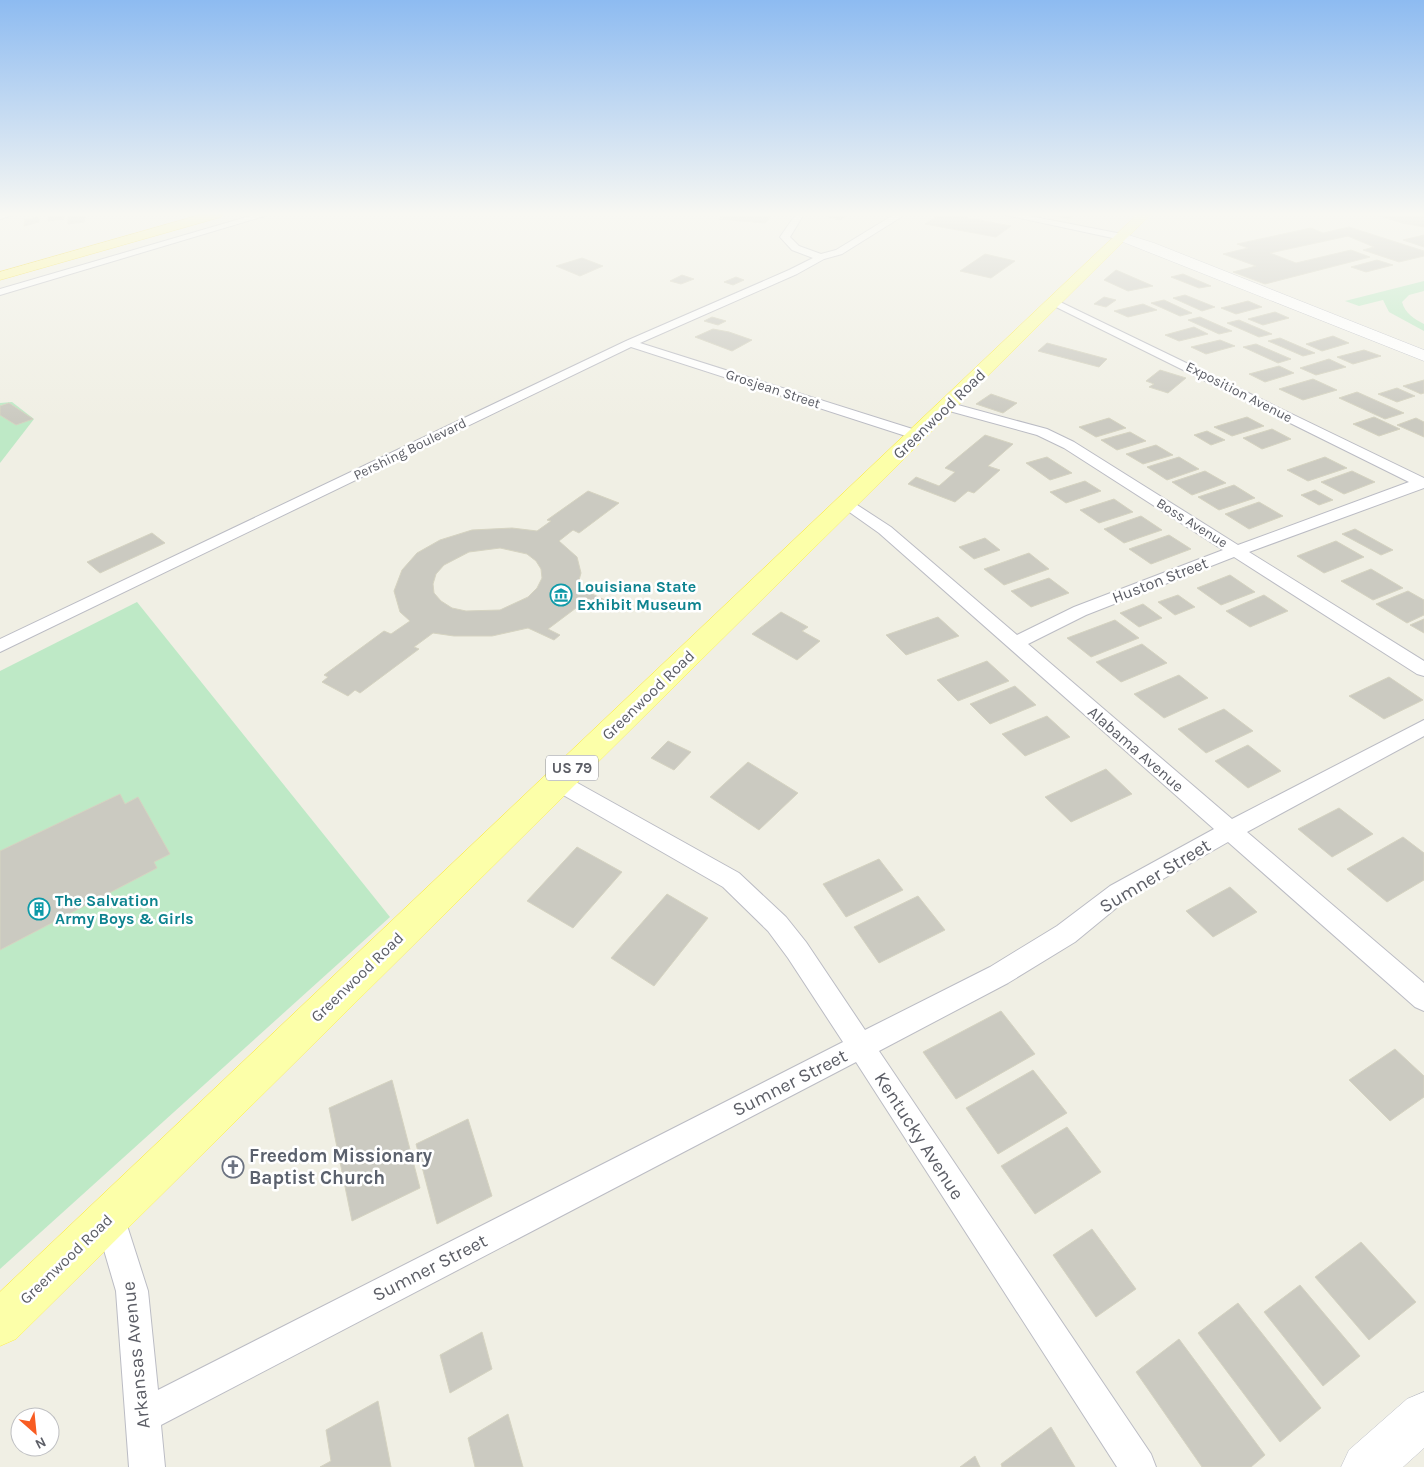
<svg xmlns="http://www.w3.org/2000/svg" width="1424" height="1467" font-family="Karla,sans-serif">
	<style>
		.green { fill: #bee9c6 }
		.building { fill: #cbcac1; stroke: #d5d3c1; fill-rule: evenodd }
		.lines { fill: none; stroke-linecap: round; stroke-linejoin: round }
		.street-casing { stroke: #bbbcc4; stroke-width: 2 }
		.secondary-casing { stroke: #bec0c8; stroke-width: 1 }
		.primary-casing { stroke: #fdee4f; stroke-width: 1 }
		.highway-casing { stroke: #f3d600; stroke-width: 1 }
		.street { fill: #fff; fill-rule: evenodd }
		.secondary { fill: #fff; fill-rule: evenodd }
		.primary { fill: #fcffa9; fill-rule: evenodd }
		.highway { fill: #fff88b; fill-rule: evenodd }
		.labels { text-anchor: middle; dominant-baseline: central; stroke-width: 5; stroke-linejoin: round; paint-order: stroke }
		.far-street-label { font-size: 14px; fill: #5c5e66; stroke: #fff }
		.shield { fill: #fff; stroke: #8d8e94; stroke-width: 1 }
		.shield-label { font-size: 15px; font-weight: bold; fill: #5c5e66 }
		.street-label { font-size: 16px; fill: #5c5e66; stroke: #fff }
		.culture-label { font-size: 16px; font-weight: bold; fill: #0d838f; stroke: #fff; text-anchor: start }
		.near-street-label { font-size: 19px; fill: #5c5e66; stroke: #fff }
		.near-worship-label { font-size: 19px; font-weight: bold; fill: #5b616d; stroke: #fff; text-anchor: start }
	</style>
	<rect width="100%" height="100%" fill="#f0efe4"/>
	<g class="green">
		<path d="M1424 281V291L1409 295 1402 302C1405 313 1414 319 1424 324V331L1389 312 1383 300 1359 306 1345 301Z"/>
		<polygon points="12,402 34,419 0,463 0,403"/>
		<polygon points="137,602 390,917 0,1269 0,671"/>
	</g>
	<g class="building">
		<polygon points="64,214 64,219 48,221 49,216"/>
		<polygon points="68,214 86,214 84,222 68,224"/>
		<polygon points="724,214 773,214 765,223 719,219"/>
		<polygon points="833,214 851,214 840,220 828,217"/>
		<polygon points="940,214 948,214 1011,226 996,237 925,224"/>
		<polygon points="1045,214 1075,214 1069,219"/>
		<polygon points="1374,214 1424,214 1424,227 1402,223"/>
		<polygon points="39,217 39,222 24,226 25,219"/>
		<polygon points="1349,227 1424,251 1424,256 1399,262 1363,250 1374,247 1348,236 1270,253 1296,263 1351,250 1370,257 1265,284 1233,272 1256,266 1223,254 1248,248 1237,244 1311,228 1323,233"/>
		<polygon points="1424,235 1424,247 1403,240"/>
		<polygon points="985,254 1015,261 991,278 960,271"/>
		<polygon points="582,258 603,266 580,276 556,266"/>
		<polygon points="1377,260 1393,265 1366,272 1351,267"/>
		<polygon points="1116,270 1153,286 1128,291 1104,280"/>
		<polygon points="1183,274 1211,286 1199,288 1171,277"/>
		<polygon points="682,275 694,279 681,284 670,281"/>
		<polygon points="736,277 744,280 733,285 724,282"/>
		<polygon points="1185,295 1215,307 1202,311 1173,298"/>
		<polygon points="1104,297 1116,300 1106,307 1094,304"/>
		<polygon points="1164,300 1192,313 1180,316 1151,303"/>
		<polygon points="1248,301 1262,307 1236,314 1221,308"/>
		<polygon points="1143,304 1157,310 1128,317 1114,311"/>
		<polygon points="1275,312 1289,318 1263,325 1248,319"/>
		<polygon points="712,317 726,321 718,325 704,321"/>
		<polygon points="1200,317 1232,331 1219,334 1188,320"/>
		<polygon points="1239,320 1272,334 1259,337 1227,323"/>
		<polygon points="1194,327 1208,334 1179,341 1165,335"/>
		<polygon points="713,329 729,332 752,340 732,351 695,337"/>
		<polygon points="1333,336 1349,343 1322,351 1306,344"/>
		<polygon points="1280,338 1315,353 1303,356 1268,341"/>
		<polygon points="1220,340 1235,346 1206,354 1191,347"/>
		<polygon points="1047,343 1107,359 1099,367 1038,351"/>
		<polygon points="1256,344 1291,359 1278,363 1243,347"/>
		<polygon points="1364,350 1381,356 1353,364 1337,357"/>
		<polygon points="1329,359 1346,367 1316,375 1300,368"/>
		<polygon points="1279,366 1294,373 1265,382 1249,374"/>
		<polygon points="1160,370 1186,378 1168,393 1149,387 1154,384 1146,381"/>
		<polygon points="1313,379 1337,390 1303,400 1279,389"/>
		<polygon points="1424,380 1424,393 1421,394 1403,386"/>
		<polygon points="1397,388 1415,396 1397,402 1378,394"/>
		<polygon points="1357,392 1404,413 1385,419 1339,398"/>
		<polygon points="991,394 1017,403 1003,413 976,404"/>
		<polygon points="9,403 33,419 16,425 0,415 0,406"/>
		<polygon points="1247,417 1264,426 1232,436 1214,427"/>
		<polygon points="1374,417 1400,429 1379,436 1353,424"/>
		<polygon points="1109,418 1126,428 1096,437 1079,427"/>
		<polygon points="1416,418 1424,422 1424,437 1397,425"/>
		<polygon points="1272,429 1291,439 1262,449 1243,438"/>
		<polygon points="1207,431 1225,440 1211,445 1194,435"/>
		<polygon points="1130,432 1146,441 1117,450 1101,440"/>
		<polygon points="985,435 1013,444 988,466 1000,470 974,493 968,491 955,502 908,484 916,477 939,486 955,472 945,468"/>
		<polygon points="1156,445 1173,455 1143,464 1126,454"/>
		<polygon points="1047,457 1072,473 1050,480 1026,463"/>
		<polygon points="1179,457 1199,469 1167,480 1147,467"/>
		<polygon points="1325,457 1347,468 1308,481 1287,470"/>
		<polygon points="1205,471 1226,483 1192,495 1172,482"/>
		<polygon points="1352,471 1375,482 1344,494 1321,482"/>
		<polygon points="1085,481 1101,491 1066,503 1050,492"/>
		<polygon points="1234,485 1255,498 1219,510 1198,497"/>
		<polygon points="1315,490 1333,500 1319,505 1301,495"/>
		<path d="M588 491 619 503 579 533 573 530 559 541 577 557 581 573 577 587 605 600 600 604 588 599 548 629 560 635 554 640 528 628 492 636H454L433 633 414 647 419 649 360 693 355 690 348 696 322 682 328 677 324 675 384 631 391 634 410 621 400 612 394 591 402 570 417 553 440 540 472 530 512 528 537 531 551 521 547 520ZM500 548 527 554 536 561 541 569 542 578 537 588 528 597 500 610 466 611 452 608 441 601 434 593 433 584 436 574 444 565 469 552Z"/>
		<polygon points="1114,499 1133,512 1099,523 1080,510"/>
		<polygon points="1259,502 1283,516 1249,529 1225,514"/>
		<polygon points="1141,516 1162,530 1124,543 1104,529"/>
		<polygon points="1355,529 1393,550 1381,555 1342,534"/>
		<polygon points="152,533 165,543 100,573 87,562"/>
		<polygon points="1169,535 1191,549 1151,564 1129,549"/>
		<polygon points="985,538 1000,550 974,559 959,547"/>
		<polygon points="1336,541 1364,557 1324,573 1297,556"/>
		<polygon points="1029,553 1049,569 1004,585 984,569"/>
		<polygon points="1371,569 1403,588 1373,600 1341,581"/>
		<polygon points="1230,575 1255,592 1221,605 1197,588"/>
		<polygon points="1049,578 1069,593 1031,607 1011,591"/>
		<polygon points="1408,591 1424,600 1424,615 1407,623 1376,604"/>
		<polygon points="1178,595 1195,607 1175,615 1158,602"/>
		<polygon points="1264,595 1288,611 1250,627 1226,611"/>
		<polygon points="1143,604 1162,618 1139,627 1120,613"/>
		<polygon points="781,612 808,627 802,631 820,641 797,660 752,634"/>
		<polygon points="938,617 959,636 906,655 886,635"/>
		<polygon points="1424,619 1424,633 1410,625"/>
		<polygon points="1115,620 1139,638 1091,657 1067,638"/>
		<polygon points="1142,644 1167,663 1121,682 1096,662"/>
		<polygon points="987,661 1009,681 958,701 937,680"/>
		<polygon points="1179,675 1208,698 1164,718 1134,694"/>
		<polygon points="1389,677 1423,700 1384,719 1349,696"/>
		<polygon points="1015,686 1036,705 990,724 970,704"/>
		<polygon points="1224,709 1253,731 1206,753 1178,729"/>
		<polygon points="1047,716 1070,737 1025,756 1002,734"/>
		<polygon points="668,741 691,752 674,770 651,758"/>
		<polygon points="1248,745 1281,771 1248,788 1215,761"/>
		<polygon points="748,762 798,793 759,830 710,797"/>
		<polygon points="1106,769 1132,794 1071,822 1045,797"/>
		<polygon points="120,794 125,804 138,797 170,854 154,862 157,868 0,950 0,851"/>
		<polygon points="1339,808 1373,834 1332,857 1298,829"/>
		<polygon points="1403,837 1424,853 1424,880 1387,902 1347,869"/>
		<polygon points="577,847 622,872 573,928 527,901"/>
		<polygon points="879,859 903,890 846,917 823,884"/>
		<polygon points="1230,887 1257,912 1213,937 1186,911"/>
		<polygon points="667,894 708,918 654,986 611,958"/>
		<polygon points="918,896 945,930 879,963 854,927"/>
		<polygon points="1001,1011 1035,1054 956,1099 923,1052"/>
		<polygon points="1395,1049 1424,1076 1424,1097 1390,1121 1349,1080"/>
		<polygon points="1033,1070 1067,1113 998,1154 966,1108"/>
		<polygon points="392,1080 420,1188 352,1221 329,1108"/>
		<polygon points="468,1119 492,1196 437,1224 416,1144"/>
		<polygon points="1067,1127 1101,1172 1035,1214 1001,1166"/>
		<polygon points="1092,1229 1136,1289 1096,1317 1053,1255"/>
		<polygon points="1361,1242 1416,1302 1369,1340 1315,1277"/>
		<polygon points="1300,1285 1360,1356 1323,1386 1264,1312"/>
		<polygon points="1238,1303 1321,1408 1280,1442 1198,1333"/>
		<polygon points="482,1332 492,1369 450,1393 440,1355"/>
		<polygon points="1179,1339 1265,1455 1251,1467 1202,1467 1136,1372"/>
		<polygon points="378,1401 391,1467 320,1467 331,1461 326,1430"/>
		<polygon points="508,1414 523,1467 475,1467 468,1438"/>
		<polygon points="1051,1427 1075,1467 1002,1467 1001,1464"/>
		<polygon points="975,1456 980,1467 960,1467"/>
	</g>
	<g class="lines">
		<g class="street-casing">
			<g id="street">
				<polygon points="0,214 16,214 0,219"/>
				<polygon points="257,214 271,214 0,295 0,289"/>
				<polygon points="796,214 804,214 790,237 799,246 821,254 836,250 895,214 906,214 842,254 824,259 797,274 640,343 922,432 924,435 922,438 912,438 631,347 0,652 0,639 626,341 789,270 813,258 792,250 780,237"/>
				<polygon points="1001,214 1019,214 1122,234 1127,237 1122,240"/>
				<polygon points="1054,299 1424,478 1424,488 1249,552 1424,661 1424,676 1417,674 1234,557 1086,615 1028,644 1232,819 1424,720 1424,736 1247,832 1424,983 1424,1011 1415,1007 1228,842 1126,900 1075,942 1008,983 879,1051 1151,1454 1156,1467 1117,1467 856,1062 161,1425 165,1467 129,1467 116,1291 94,1216 98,1205 109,1201 120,1205 124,1216 148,1291 158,1390 843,1042 788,958 768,931 723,887 551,788 547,782 551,776 558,774 565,776 739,873 786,917 806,942 865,1030 990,967 1057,926 1110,886 1214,829 879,533 838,504 846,499 851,501 891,527 1017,635 1074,607 1223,550 1064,448 1037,435 942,409 941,406 942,403 947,402 1047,429 1074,442 1238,545 1409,482 1050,304 1050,300"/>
			</g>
		</g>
		<g class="secondary-casing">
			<g id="secondary">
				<polygon points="1122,233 1154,243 1424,350 1424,361 1118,240 1116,237"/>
				<polygon points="1424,1392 1424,1448 1403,1467 1341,1467 1349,1450 1407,1399"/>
			</g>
		</g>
		<g class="primary-casing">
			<polygon id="primary" points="1138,214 1151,214 16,1339 0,1346 0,1292"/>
		</g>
		<g class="highway-casing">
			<polygon id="highway" points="203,214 223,214 221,217 0,280 0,272"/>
		</g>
		<use href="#street" class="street"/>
		<use href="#secondary" class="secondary"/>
		<use href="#primary" class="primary"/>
		<use href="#highway" class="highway"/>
	</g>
	<linearGradient id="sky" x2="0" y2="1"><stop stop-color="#8dbbf1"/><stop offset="0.51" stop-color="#f8f8f3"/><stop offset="1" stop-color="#f8f8f3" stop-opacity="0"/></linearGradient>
	<rect width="1424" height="420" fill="url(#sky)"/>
	<defs>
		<g id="museum-ring" transform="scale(1.125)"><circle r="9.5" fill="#fff" stroke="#0f9aa8" stroke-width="1.5"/><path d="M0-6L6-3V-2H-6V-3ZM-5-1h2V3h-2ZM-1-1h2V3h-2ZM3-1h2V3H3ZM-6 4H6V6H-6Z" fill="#0f9aa8"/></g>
		<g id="building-ring" transform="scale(1.125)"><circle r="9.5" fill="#fff" stroke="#0f9aa8" stroke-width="1.5"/><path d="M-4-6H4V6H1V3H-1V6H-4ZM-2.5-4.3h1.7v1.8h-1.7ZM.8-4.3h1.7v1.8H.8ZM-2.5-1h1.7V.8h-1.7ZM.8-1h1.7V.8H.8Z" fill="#0f9aa8"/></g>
		<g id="church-ring" transform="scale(1.125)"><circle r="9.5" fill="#fff" stroke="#6b7280" stroke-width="1.5"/><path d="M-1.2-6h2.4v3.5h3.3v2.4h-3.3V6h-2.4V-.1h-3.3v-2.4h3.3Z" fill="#6b7280"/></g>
	</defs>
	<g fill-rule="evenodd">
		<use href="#museum-ring" x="561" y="595"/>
		<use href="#building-ring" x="39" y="909"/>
		<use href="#church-ring" x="233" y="1167"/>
	</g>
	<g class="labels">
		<g class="far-street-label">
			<text transform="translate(773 389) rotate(18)">Grosjean Street</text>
			<text transform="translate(1239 392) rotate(27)">Exposition Avenue</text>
			<text transform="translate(410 449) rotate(-26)">Pershing Boulevard</text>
			<text transform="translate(1192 523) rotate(32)">Boss Avenue</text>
		</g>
		<rect class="shield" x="546" y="755.5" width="52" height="25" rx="4"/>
		<g class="shield-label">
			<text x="572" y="768">US 79</text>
		</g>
		<g class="street-label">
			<text transform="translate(939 414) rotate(-44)">Greenwood Road</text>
			<text transform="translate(1160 580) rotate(-21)">Huston Street</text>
			<text transform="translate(648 695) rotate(-44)">Greenwood Road</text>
			<text transform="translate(1136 749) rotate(41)">Alabama Avenue</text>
			<text transform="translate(357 977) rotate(-44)">Greenwood Road</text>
			<text transform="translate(66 1259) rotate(-44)">Greenwood Road</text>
		</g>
		<g class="culture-label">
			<text x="577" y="586">Louisiana State<tspan x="577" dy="18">Exhibit Museum</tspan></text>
			<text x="55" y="900">The Salvation<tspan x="55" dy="18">Army Boys &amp; Girls</tspan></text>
		</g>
		<g class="near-street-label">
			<text transform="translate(1155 876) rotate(-31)">Sumner Street</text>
			<text transform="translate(790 1083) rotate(-27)">Sumner Street</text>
			<text transform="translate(919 1136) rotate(57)">Kentucky Avenue</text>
			<text transform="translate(430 1268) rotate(-27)">Sumner Street</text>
			<text transform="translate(136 1355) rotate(-96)">Arkansas Avenue</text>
		</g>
		<g class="near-worship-label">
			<text x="249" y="1156">Freedom Missionary<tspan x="249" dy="22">Baptist Church</tspan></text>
		</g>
	</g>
	<g transform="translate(35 1432) rotate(153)"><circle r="24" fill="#ffffff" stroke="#bebfc2"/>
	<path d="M0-4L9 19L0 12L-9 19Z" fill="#f85c22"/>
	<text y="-8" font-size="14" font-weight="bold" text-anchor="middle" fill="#5c5e66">N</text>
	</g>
</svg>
